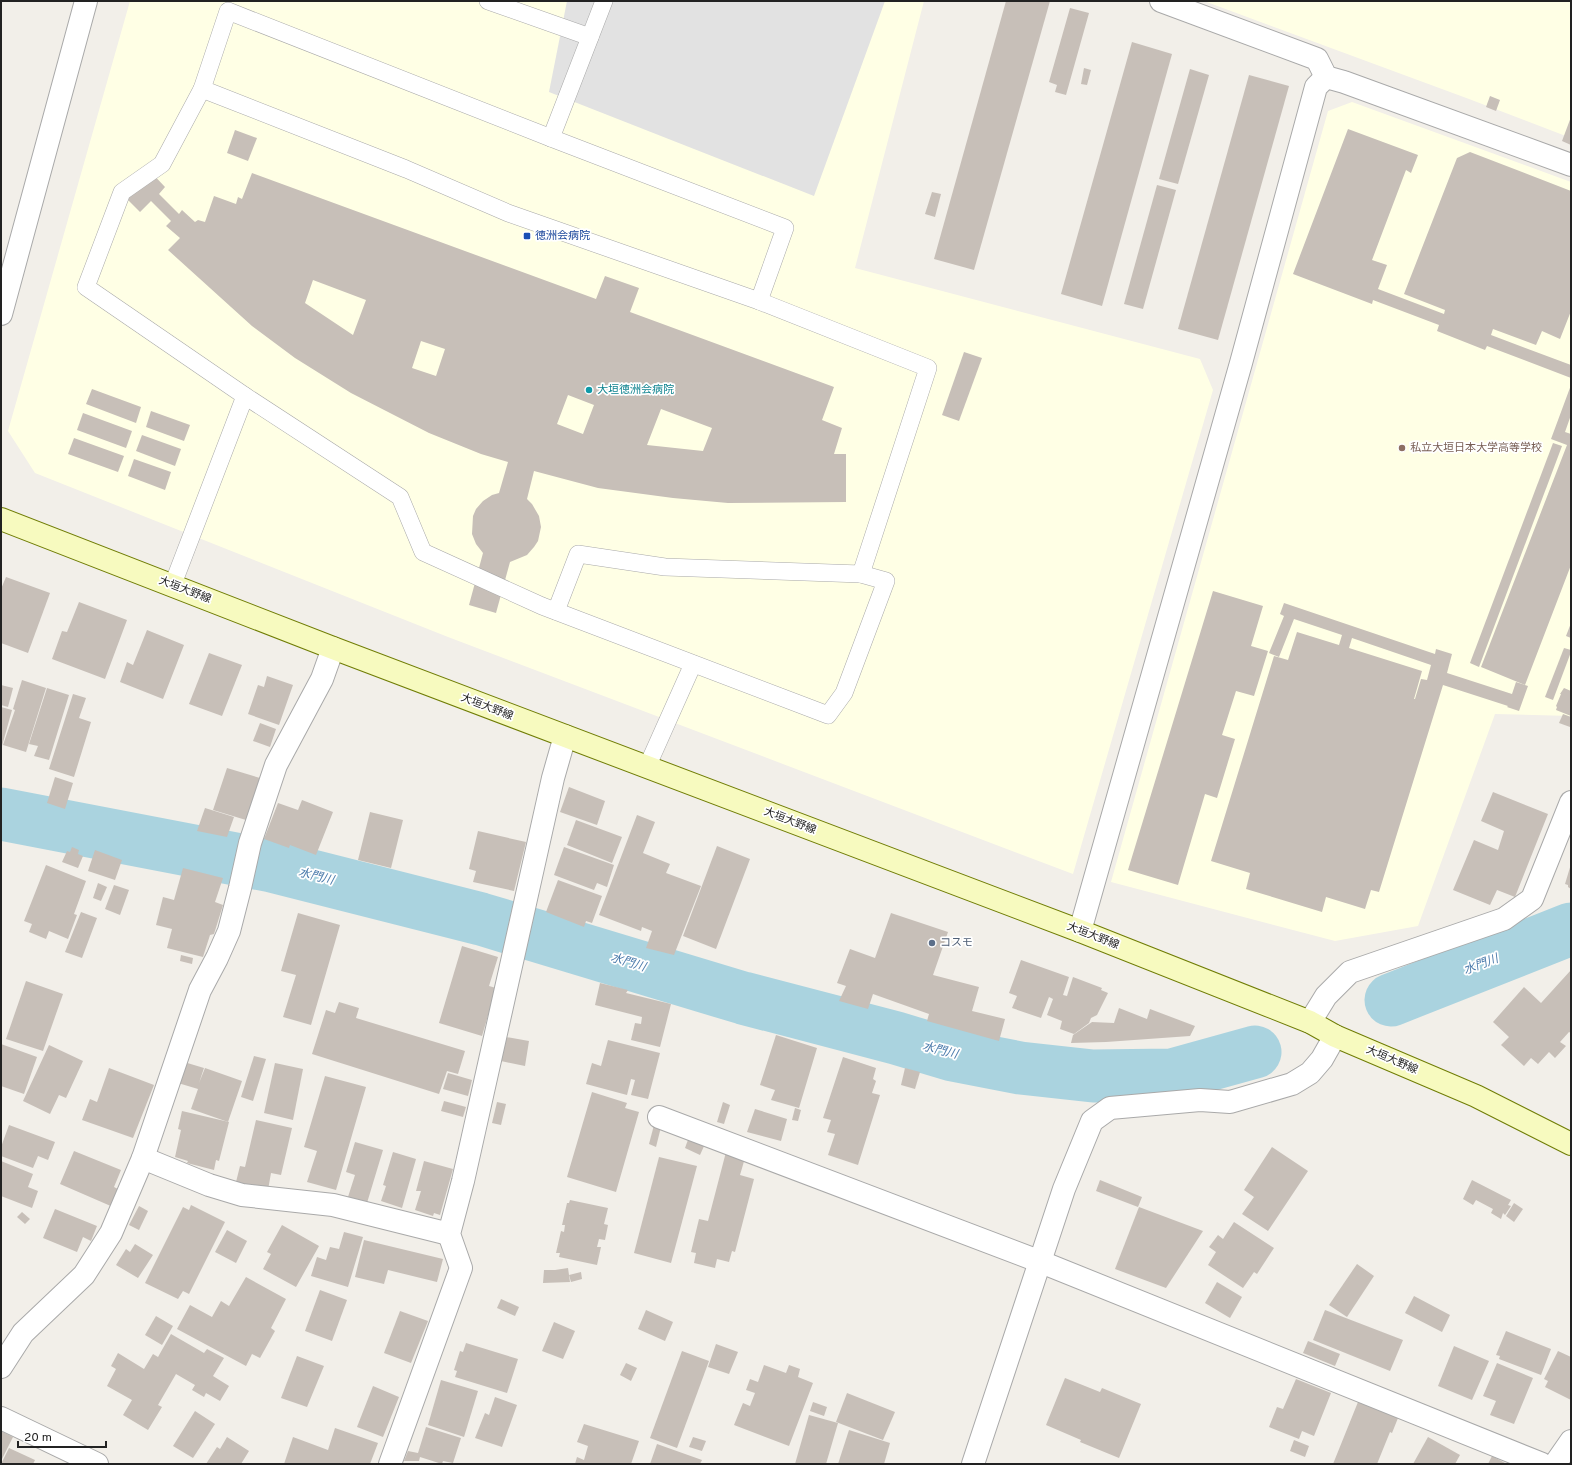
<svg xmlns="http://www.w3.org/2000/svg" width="1572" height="1465" font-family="Overpass,'Noto Sans JP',sans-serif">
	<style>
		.education { fill: #ffffe5 }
		.parking { fill: #e2e2e2 }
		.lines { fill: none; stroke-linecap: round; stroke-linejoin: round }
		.river { stroke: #aad3df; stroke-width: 53 }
		.building { fill: #c7bfb8; fill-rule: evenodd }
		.service-casing { stroke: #a9a9a9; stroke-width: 18 }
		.minor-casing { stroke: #a9a9a9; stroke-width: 24 }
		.tertiary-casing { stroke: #a9a9a9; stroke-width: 24 }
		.secondary-casing { stroke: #707d05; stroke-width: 24 }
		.service { stroke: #fff; stroke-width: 17 }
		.minor { stroke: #fff; stroke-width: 22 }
		.tertiary { stroke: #fff; stroke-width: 22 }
		.secondary { stroke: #f7fabf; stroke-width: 22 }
		.transit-dot { fill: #1a4fb4; stroke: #fff; stroke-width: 1.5 }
		.culture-dot { fill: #0f9aa8; stroke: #fff; stroke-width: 1.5 }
		.education-dot { fill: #8d6e63; stroke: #fff; stroke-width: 1.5 }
		.service-dot { fill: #5c6f8a; stroke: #fff; stroke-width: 1.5 }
		.labels { text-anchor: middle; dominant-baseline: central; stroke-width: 3.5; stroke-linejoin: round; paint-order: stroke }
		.transit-label { font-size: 11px; fill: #164399; stroke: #fff; text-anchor: start }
		.culture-label { font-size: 11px; fill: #0d838f; stroke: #fff; text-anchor: start }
		.education-label { font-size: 11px; fill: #785e54; stroke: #fff; text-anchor: start }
		.street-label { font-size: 11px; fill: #222; stroke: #fff }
		.service-label { font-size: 11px; fill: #4e5e75; stroke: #fff; text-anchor: start }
		.water-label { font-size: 12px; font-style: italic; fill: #4a7aab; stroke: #fff }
	</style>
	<rect width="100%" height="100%" fill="#f2efe9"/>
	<g class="education">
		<polygon points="130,1 924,1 855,268 1200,359 1213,390 1073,874 448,637 35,473 8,431"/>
		<polygon points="1204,1 1571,1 1571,138 1469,99"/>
		<polygon points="1352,102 1571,182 1571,716 1495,714 1418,926 1335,941 1111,882 1328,111"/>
	</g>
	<polygon class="parking" points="567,1 885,1 814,196 549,92"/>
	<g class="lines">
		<g class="river">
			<polyline points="1,814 272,866 481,919 743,998 896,1038 953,1055 1020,1068 1093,1076 1172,1075 1255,1052"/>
			<polyline points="1391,1000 1571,929"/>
		</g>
	</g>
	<g class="building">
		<polygon points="1006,1 1050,1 974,270 934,259"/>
		<polygon points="1070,8 1089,13 1066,95 1055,92 1057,85 1049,82"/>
		<polygon points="1132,42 1172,54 1102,306 1061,294"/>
		<polygon points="1084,68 1091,70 1087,85 1081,84"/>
		<polygon points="1190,69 1209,75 1178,184 1159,179"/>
		<polygon points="1249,75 1289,86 1218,340 1178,329"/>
		<polygon points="1490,96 1500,100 1496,111 1486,107"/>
		<polygon points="1571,117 1571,145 1562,141"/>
		<polygon points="1348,129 1418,155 1411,173 1406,170 1372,260 1387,265 1378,289 1444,314 1445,310 1404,294 1457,158 1470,152 1571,191 1571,311 1560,339 1542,331 1536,345 1493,329 1491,335 1571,365 1571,378 1487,346 1485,350 1437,331 1439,325 1373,300 1372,304 1293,274"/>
		<polygon points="235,130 257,138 248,161 227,153"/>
		<path d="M148 169 165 187 159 194 179 214 182 210 195 222 198 220 205 222 214 196 236 204 238 197 242 199 252 173 596 299 605 276 639 288 630 312 834 387 822 420 842 428 834 454H846V502L728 503 673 498 598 488 534 471 527 499 532 504 539 516 541 527 538 541 534 547 527 555 510 562 496 613 469 605 483 553 476 544 472 534 473 516 476 509 483 501 492 495 499 493 508 462 481 454 429 433 351 393 295 358 252 326 168 250 180 238 166 226 171 221 151 201 140 212 122 194ZM313 280 366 300 353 335 305 303ZM421 341 445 349 436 376 412 368ZM568 395 594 405 583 434 557 424ZM661 409 712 428 703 451 647 445Z"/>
		<polygon points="1157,185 1176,190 1143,309 1124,304"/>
		<polygon points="932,192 941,194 935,217 925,214"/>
		<polygon points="964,352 982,358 959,421 942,415"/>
		<polygon points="1571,385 1571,415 1565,432 1571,434 1571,565 1525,685 1481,667 1567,445 1551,439"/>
		<polygon points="92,389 141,407 136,423 86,404"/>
		<polygon points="151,411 190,425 184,441 146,427"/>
		<polygon points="83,413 132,431 126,448 77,430"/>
		<polygon points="142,435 181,449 175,466 136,451"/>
		<polygon points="74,438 124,456 118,472 68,454"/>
		<polygon points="1553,443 1562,446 1479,667 1470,663"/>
		<polygon points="134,459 171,472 165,490 128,476"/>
		<polygon points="6,577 50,593 28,653 1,643 1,589"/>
		<polygon points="1213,591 1263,606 1251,646 1268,651 1254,696 1236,691 1222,735 1235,739 1217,798 1205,794 1178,885 1128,870"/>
		<polygon points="79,602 127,620 105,679 52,659 62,631 67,632"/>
		<path d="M1284 603 1435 654 1436 649 1452 654 1447 673 1512 694 1516 682 1528 686 1519 711 1507 707 1508 706 1443 685 1379 892 1371 890 1365 909 1326 897 1322 912 1246 889 1250 873 1211 861 1274 656 1288 660 1297 632 1339 645 1342 635 1294 619 1279 657 1269 653 1284 616 1280 614ZM1352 638 1431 665 1427 680 1421 679 1415 699H1414L1422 671 1349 648Z"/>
		<polygon points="1571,623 1571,638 1566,636"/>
		<polygon points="147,630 184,645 163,699 120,682 127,662 133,665"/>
		<polygon points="1564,648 1571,650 1571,652 1553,700 1545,697"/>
		<polygon points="209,653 242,665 222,716 189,704"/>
		<polygon points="267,676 293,685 279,725 248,714 258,685 264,687"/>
		<polygon points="22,680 46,688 26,752 3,745 15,710 13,709"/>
		<polygon points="1,685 13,688 8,707 1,705"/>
		<polygon points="47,688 69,695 49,760 34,756 38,746 29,744"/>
		<polygon points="1564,688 1571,691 1571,716 1556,710 1557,707 1556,706 1561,694 1560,694"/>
		<polygon points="73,694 86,698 79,718 91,722 74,777 49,769"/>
		<polygon points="1,707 12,710 2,746 1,745"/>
		<polygon points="1563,714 1571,717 1570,727 1559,723"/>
		<polygon points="260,723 276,729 270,747 253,741"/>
		<polygon points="227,768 260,778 246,820 213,810"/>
		<polygon points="55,777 73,783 65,809 47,803"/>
		<polygon points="569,787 605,801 597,825 560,812"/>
		<polygon points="1493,792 1548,814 1515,897 1497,890 1490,905 1453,890 1474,840 1498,850 1504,831 1481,821"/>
		<polygon points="302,800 333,812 316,855 290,845 289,848 264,839 278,803 298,810"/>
		<polygon points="205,808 234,817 227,837 197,831"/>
		<polygon points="370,812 403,820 391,868 358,860"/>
		<polygon points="637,815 655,822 643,853 670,864 666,873 701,886 674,955 646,948 652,931 642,927 641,931 599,915"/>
		<polygon points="576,820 622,837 612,863 567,845"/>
		<polygon points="478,831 526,842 514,891 473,882 476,871 469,869"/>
		<polygon points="717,846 750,859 716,949 683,936"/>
		<polygon points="72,847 79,850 78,854 83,856 78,868 62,862 67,851 70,852"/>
		<polygon points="564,847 614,865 607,887 597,883 594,890 554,875"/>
		<polygon points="95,850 122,860 115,880 88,871"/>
		<polygon points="1571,864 1571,889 1568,887 1568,885 1565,884"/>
		<polygon points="46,865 86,881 74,914 77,915 68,939 49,931 46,939 29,932 32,924 24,921"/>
		<polygon points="183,868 223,878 215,902 223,905 214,934 210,935 203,957 167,948 172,929 156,925 163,897 174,900"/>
		<polygon points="558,880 602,896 592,923 586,921 584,927 546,912"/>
		<polygon points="98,883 107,887 101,901 93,898"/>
		<polygon points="114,885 129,890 120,915 105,909"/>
		<polygon points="81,912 97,918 82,958 65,952"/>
		<polygon points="298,913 340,925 311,1025 283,1017 296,975 281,971"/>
		<polygon points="891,913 948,932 933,975 979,987 972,1011 1005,1019 999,1041 927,1021 929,1014 873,994 868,1009 839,1001 846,986 837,983 850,949 875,958"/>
		<polygon points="462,946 498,957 489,986 496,988 482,1036 439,1023"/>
		<polygon points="181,955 193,958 192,964 180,961"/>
		<polygon points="1021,960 1069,977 1063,995 1067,996 1073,977 1102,988 1101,990 1108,993 1097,1015 1091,1018 1089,1023 1074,1034 1060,1029 1062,1021 1047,1015 1053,999 1049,997 1041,1018 1012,1008 1017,996 1009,993"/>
		<polygon points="1571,970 1571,1033 1569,1032 1560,1042 1566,1046 1555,1058 1549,1052 1538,1064 1531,1058 1524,1066 1501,1045 1509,1037 1493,1022 1524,987 1541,1003"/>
		<polygon points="26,981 63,994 43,1051 6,1039"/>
		<polygon points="600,983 628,990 626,993 671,1004 660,1047 631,1040 635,1023 641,1024 642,1017 595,1005"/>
		<polygon points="339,1002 359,1008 356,1018 465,1051 458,1074 447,1071 439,1094 312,1054 326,1010 335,1013"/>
		<polygon points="1119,1008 1147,1019 1150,1009 1195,1026 1190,1036 1106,1042 1071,1043 1073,1035 1092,1022 1114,1023"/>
		<polygon points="776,1035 817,1048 799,1108 771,1100 775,1090 760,1085"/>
		<polygon points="506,1037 529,1041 525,1066 501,1061"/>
		<polygon points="608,1040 660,1053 648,1099 631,1095 635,1080 631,1079 627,1095 586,1084 592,1063 601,1066"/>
		<polygon points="1,1044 37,1057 24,1094 1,1086"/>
		<polygon points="49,1045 83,1061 66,1098 59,1095 50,1114 23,1101"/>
		<polygon points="254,1056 266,1059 253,1101 241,1097"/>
		<polygon points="843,1057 876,1068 873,1079 876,1081 872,1093 880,1095 858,1165 828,1155 835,1134 827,1132 831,1120 823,1118"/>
		<polygon points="184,1062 204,1068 199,1083 205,1068 242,1081 228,1122 191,1109 198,1089 178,1083"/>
		<polygon points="275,1063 303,1069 293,1120 264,1113"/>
		<polygon points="109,1068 154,1085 133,1138 82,1120 90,1099 97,1102"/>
		<polygon points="905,1068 920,1072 915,1089 901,1085"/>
		<polygon points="448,1073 472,1080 468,1096 443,1089"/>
		<polygon points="325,1076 366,1087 336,1190 307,1182 317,1151 304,1147"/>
		<polygon points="592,1092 627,1103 625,1108 639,1112 616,1192 567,1177"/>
		<polygon points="444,1101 466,1107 463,1117 441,1111"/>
		<polygon points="497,1102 506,1104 501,1125 492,1123"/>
		<polygon points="723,1102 730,1105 724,1124 717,1122"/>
		<polygon points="795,1108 801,1110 798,1121 792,1120"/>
		<polygon points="755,1109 787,1119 781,1141 747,1132"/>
		<polygon points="182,1111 229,1122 219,1161 216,1160 214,1170 187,1163 188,1161 175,1157 181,1130 178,1129"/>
		<polygon points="256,1120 292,1128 281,1175 271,1173 268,1190 256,1190 236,1182 240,1166 245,1167"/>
		<polygon points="9,1125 55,1142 48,1160 38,1156 33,1168 1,1156 1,1147"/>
		<polygon points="654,1125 661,1127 656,1147 649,1144"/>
		<polygon points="689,1137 705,1144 700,1155 685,1148"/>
		<polygon points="355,1142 383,1150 367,1203 348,1197 355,1175 346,1172"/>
		<polygon points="1272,1147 1308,1171 1268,1231 1242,1214 1254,1197 1244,1190"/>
		<polygon points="74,1151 121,1170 114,1187 120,1190 113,1207 60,1184"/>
		<polygon points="393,1152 416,1159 402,1208 381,1201 386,1186 383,1185"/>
		<polygon points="726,1152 745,1158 740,1175 754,1179 735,1252 732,1251 729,1262 717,1259 715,1268 694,1263 696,1253 691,1252 699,1219 708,1221"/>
		<polygon points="659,1157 697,1166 671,1263 634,1253"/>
		<polygon points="1,1161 33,1174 28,1187 38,1191 32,1208 1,1196"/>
		<polygon points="424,1161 453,1169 440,1215 434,1213 433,1216 415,1210 421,1191 416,1191"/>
		<polygon points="1100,1180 1142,1197 1138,1207 1096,1191"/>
		<polygon points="1472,1180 1511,1200 1508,1205 1511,1206 1505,1215 1503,1213 1501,1219 1491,1213 1493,1209 1476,1200 1473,1205 1463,1199"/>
		<polygon points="570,1200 608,1208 604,1224 608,1225 605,1240 599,1239 597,1247 601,1247 597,1265 559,1257 560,1253 556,1253 561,1231 564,1232 565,1225 562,1225 567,1203 569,1203"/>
		<polygon points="1514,1203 1523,1209 1514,1222 1506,1216"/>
		<polygon points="191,1205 225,1222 189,1294 183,1291 178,1299 145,1283 183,1207 189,1210"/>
		<polygon points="139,1206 148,1211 139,1230 129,1225"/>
		<polygon points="1139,1207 1203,1231 1166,1288 1115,1269"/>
		<polygon points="55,1209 97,1226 91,1241 83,1237 77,1252 43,1238"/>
		<polygon points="22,1212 30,1219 25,1224 17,1217"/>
		<polygon points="1234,1222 1274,1248 1257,1274 1254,1272 1243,1288 1208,1265 1216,1252 1209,1247 1218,1235 1223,1239"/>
		<polygon points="282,1225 319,1246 296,1287 263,1269 271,1254 267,1252"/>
		<polygon points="227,1230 247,1241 236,1263 215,1252"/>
		<polygon points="344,1232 363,1237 348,1287 311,1276 317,1257 326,1260 330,1247 339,1249"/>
		<polygon points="364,1240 443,1259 437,1282 388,1270 384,1284 355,1277"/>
		<polygon points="135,1244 153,1255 138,1278 116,1265 126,1249 130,1252"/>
		<polygon points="1357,1264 1374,1276 1347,1317 1329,1305"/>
		<polygon points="568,1268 570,1282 543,1283 544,1270 555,1270"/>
		<polygon points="581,1272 582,1279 571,1282 569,1275"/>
		<polygon points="246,1277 286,1299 271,1328 275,1331 260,1358 252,1354 246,1366 177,1329 190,1305 212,1317 221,1301 229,1306"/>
		<polygon points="1217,1282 1242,1297 1230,1318 1205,1303"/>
		<polygon points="320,1290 347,1300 332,1341 305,1331"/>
		<polygon points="1414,1296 1450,1315 1442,1332 1405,1313"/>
		<polygon points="501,1299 519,1307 515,1316 497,1308"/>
		<polygon points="646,1310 673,1322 665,1341 638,1329"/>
		<polygon points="1325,1310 1403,1340 1390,1371 1313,1340"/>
		<polygon points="400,1311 428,1321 411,1363 384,1353"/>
		<polygon points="156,1316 173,1326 162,1345 145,1335"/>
		<polygon points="554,1322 575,1331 563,1359 542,1351"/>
		<polygon points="1506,1331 1551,1349 1541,1375 1499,1359 1500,1356 1496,1355"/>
		<polygon points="171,1334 204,1353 207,1349 224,1358 213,1376 229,1386 220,1401 206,1393 204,1397 192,1390 195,1385 176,1374 158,1405 162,1407 148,1430 123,1415 132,1400 107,1386 116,1369 111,1366 118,1353 144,1369 153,1354 158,1357"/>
		<polygon points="1308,1341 1340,1354 1335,1366 1303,1353"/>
		<polygon points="466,1343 518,1359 507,1393 455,1377 457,1371 454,1370 460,1351 463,1352"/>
		<polygon points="716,1344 738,1352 729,1374 708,1367"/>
		<polygon points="1454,1346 1489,1361 1472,1400 1438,1386"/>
		<polygon points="682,1351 709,1361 677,1448 650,1438"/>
		<polygon points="1558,1351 1571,1357 1571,1400 1545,1387 1548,1381 1544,1379"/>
		<polygon points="297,1356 324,1366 307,1407 281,1398"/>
		<polygon points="626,1363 637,1368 631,1381 620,1375"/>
		<polygon points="1497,1363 1533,1378 1514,1424 1490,1415 1496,1401 1483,1396"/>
		<polygon points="764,1365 786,1373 789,1365 800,1369 798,1377 813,1383 789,1446 734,1425 743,1403 750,1406 755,1393 746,1390 750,1379 758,1382"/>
		<polygon points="1065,1378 1100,1392 1102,1388 1141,1404 1119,1458 1080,1442 1081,1440 1046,1425"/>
		<polygon points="1296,1379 1331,1393 1314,1436 1302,1431 1299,1439 1269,1427 1277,1407 1283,1409"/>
		<polygon points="441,1380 478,1391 464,1437 428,1425"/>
		<polygon points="373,1386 399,1397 383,1437 357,1427"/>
		<polygon points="847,1393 895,1412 883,1440 836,1422"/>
		<polygon points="495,1397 517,1405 502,1447 475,1438 485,1413 489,1415"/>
		<polygon points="813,1402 827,1407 824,1416 810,1411"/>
		<polygon points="1358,1402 1398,1418 1392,1433 1390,1432 1377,1464 1333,1464"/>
		<polygon points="195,1411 215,1424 193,1458 173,1446"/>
		<polygon points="809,1415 838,1423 826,1464 795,1464"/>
		<polygon points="584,1424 639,1441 631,1464 575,1464 577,1457 584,1460 588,1446 577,1442"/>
		<polygon points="426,1427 461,1438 453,1463 443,1461 442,1464 420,1457 419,1461 404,1461 408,1451 418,1453"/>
		<polygon points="335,1428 378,1443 370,1464 284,1464 293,1437 328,1450"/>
		<polygon points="849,1430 890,1443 884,1464 838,1464"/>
		<polygon points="1,1431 13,1437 1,1461"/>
		<polygon points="227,1437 249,1451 241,1464 206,1464 217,1447 220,1449"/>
		<polygon points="693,1437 706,1441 702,1451 689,1447"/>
		<polygon points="1428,1437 1460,1455 1455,1464 1413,1464"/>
		<polygon points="1294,1440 1309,1446 1305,1457 1290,1451"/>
		<polygon points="657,1444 702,1460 700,1464 650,1464"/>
		<polygon points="9,1448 35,1460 33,1464 1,1464"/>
		<polygon points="1492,1456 1507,1464 1488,1464"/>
	</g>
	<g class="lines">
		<g class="service-casing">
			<g id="service">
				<polyline points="488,1 590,37"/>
				<polygon points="228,11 551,138 785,228 759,301 508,213 406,169 202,89"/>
				<polyline points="551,138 604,1"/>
				<polyline points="245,396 400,497 423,552 542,606 828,715 844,693 886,581 861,574"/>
				<polyline points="173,584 245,396 86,287 122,192 162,164 202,89"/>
				<polyline points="556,611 578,554 665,567 861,574 928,368 759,301"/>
				<polyline points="647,767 693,664"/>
			</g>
		</g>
		<g class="minor-casing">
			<g id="minor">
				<polyline points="1161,1 1317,59 1326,77 1344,82 1571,165"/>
				<polyline points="1080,931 1241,363 1316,87 1326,77"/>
				<polyline points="1310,1022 1326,996 1350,972 1504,919 1532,899 1571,802"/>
				<polyline points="659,1117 1041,1262 1542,1464"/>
				<polyline points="143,1158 209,1185 242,1195 333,1205 449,1234"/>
				<polyline points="1,1367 23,1333 84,1275 111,1233 143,1158 200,990 217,958 229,931 240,888 250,843 276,765 322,679 333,648"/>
				<polyline points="1,1418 97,1464"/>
				<polyline points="390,1464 461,1268 449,1234 463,1181 553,778 565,736"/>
				<polyline points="973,1464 1064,1189 1092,1121 1110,1108 1200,1100 1230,1102 1292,1084 1310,1073 1322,1059 1335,1036"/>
			</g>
		</g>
		<g class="tertiary-casing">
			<g id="tertiary">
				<polyline points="1,314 86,1"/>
				<polyline points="1555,1464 1571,1441"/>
			</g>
		</g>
		<g class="secondary-casing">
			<polyline id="secondary" points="1,519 333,648 1080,931 1310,1022 1335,1036 1476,1096 1571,1144"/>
		</g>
		<use href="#service" class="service"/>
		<use href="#minor" class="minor"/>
		<use href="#tertiary" class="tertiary"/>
		<use href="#secondary" class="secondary"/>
	</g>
	<rect class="transit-dot" x="523" y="232" width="8" height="8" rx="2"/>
	<circle class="culture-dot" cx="589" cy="390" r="4"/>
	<circle class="education-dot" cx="1402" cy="448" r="4"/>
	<circle class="service-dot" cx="932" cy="943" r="4"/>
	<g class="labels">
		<g class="transit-label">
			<text x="535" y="236">徳洲会病院</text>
		</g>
		<g class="culture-label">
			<text x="597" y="390">大垣徳洲会病院</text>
		</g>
		<g class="education-label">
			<text x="1410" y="448">私立大垣日本大学高等学校</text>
		</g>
		<g class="street-label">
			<text transform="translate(185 590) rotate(21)">大垣大野線</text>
			<text transform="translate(487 707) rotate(21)">大垣大野線</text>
			<text transform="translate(790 821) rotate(21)">大垣大野線</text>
			<text transform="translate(1093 936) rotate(21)">大垣大野線</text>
			<text transform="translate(1392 1060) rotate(23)">大垣大野線</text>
		</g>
		<g class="service-label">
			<text x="940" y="943">コスモ</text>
		</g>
		<g class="water-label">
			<text transform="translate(316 877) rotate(14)">水門川</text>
			<text transform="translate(628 963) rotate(17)">水門川</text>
			<text transform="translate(1481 965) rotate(-21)">水門川</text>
			<text transform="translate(940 1051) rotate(14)">水門川</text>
		</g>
	</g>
	<rect width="1572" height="1465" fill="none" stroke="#222222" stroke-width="4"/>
	<path d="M18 1441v6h88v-6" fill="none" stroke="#222222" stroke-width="2"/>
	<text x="24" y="1441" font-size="12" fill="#222222" stroke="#ffffff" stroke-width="3" paint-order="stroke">20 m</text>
</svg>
